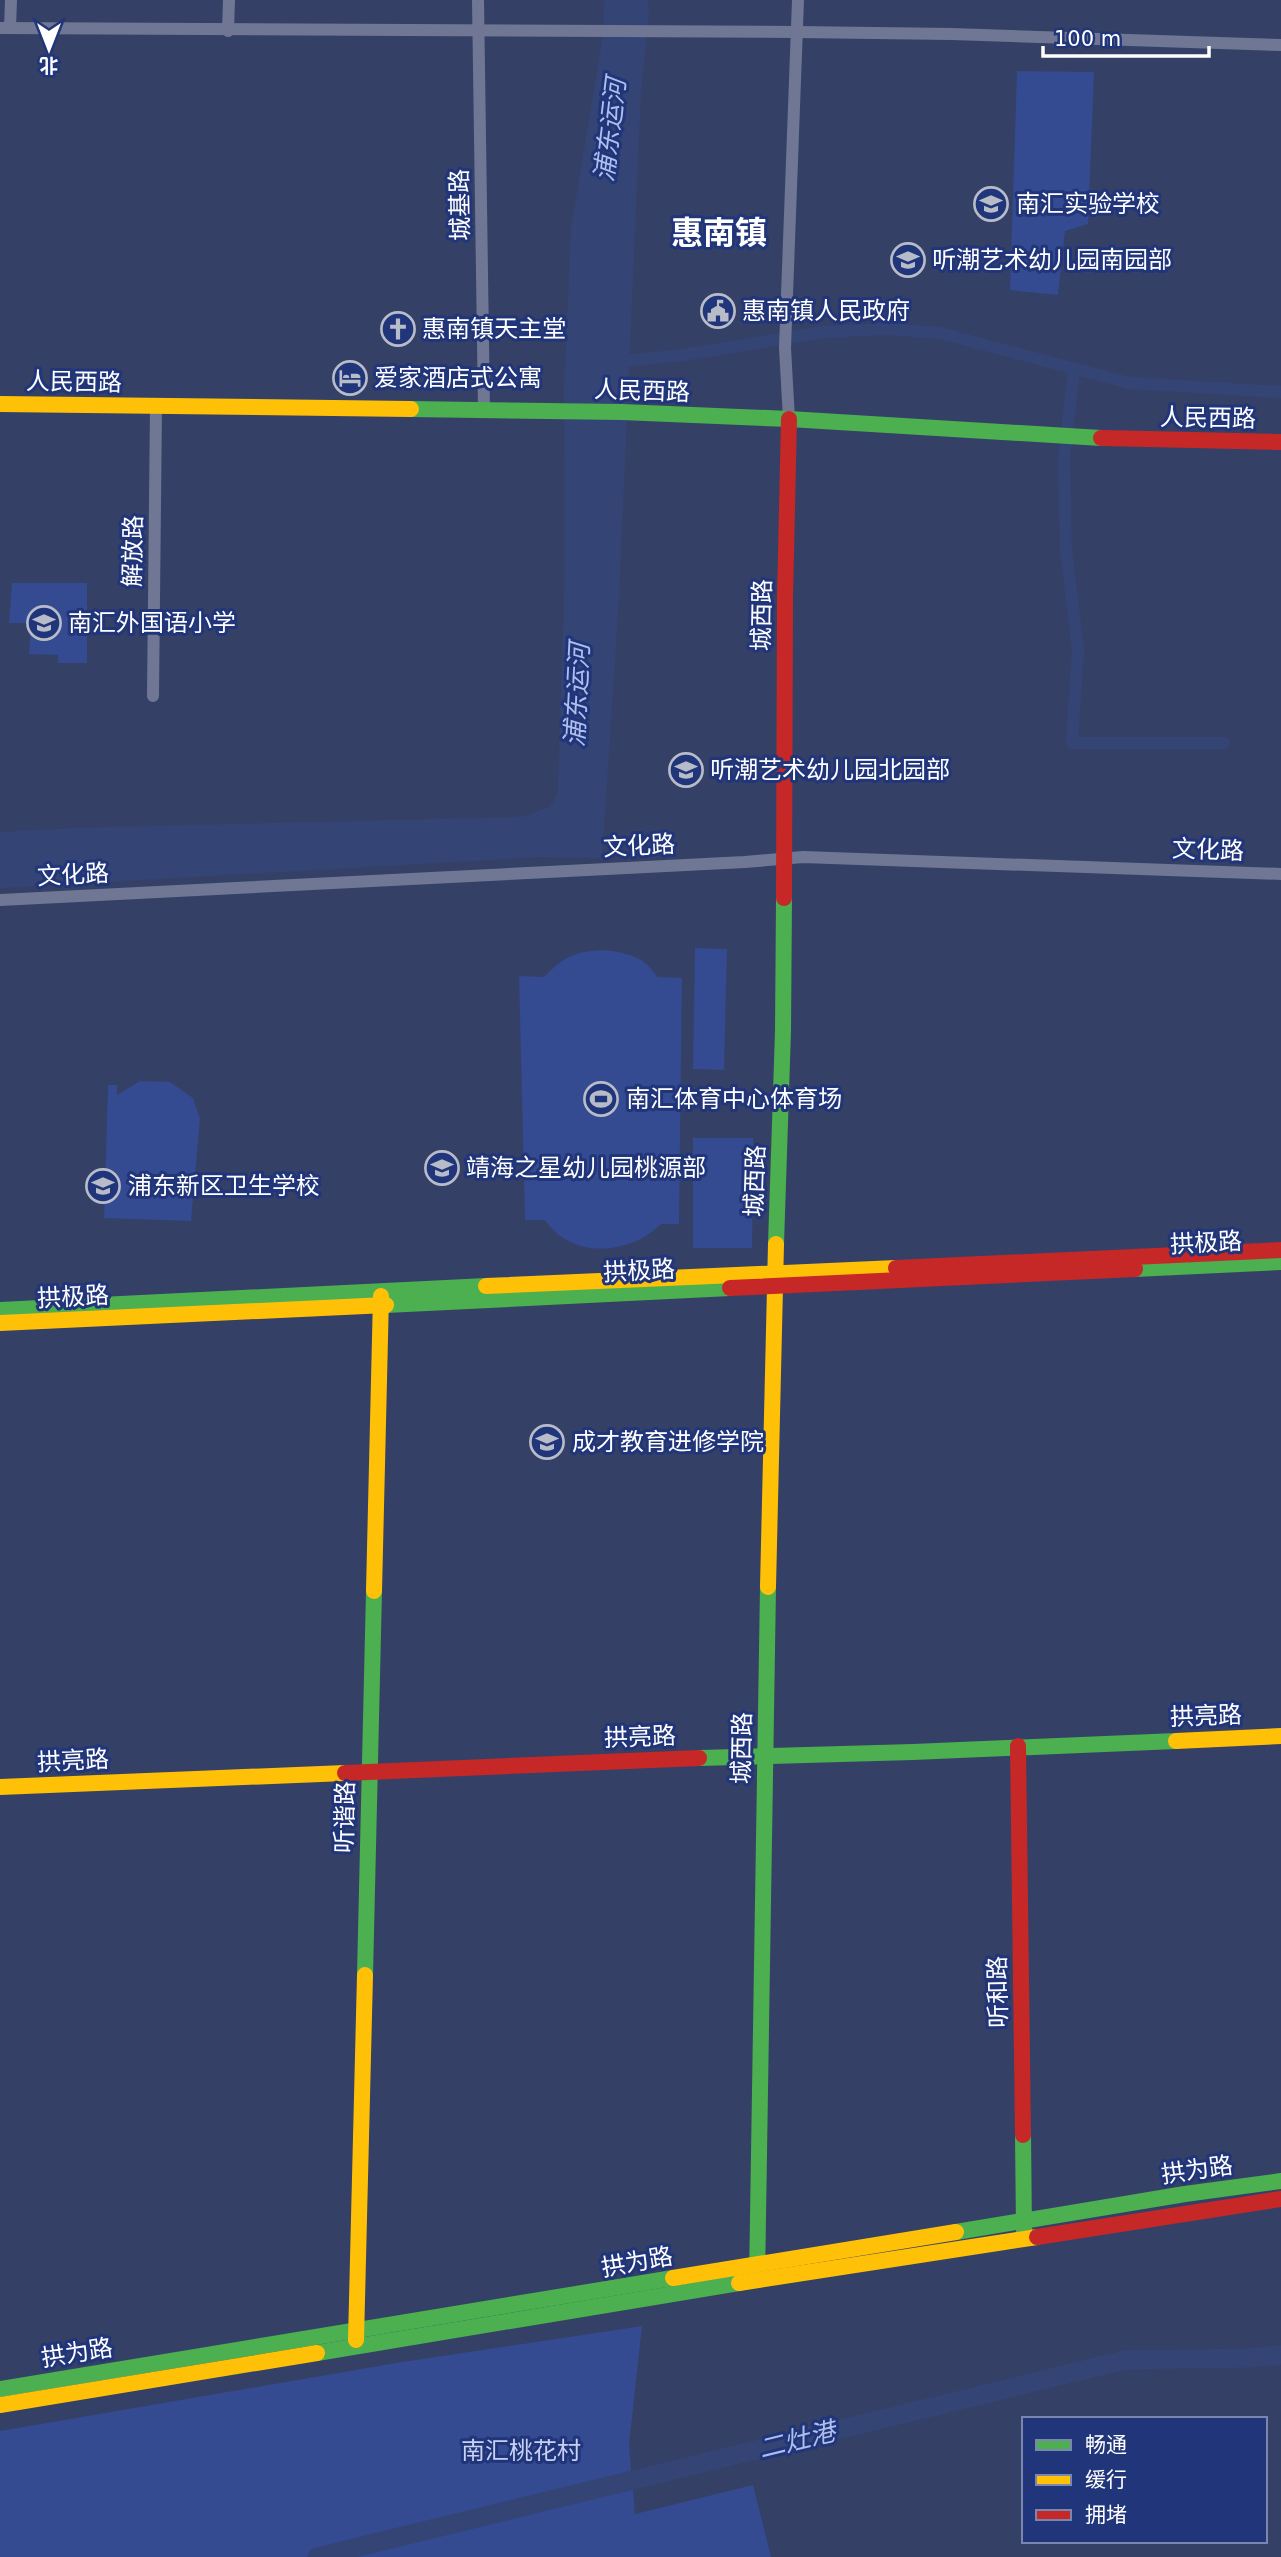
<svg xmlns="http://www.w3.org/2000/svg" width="1281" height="2557" font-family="'DejaVu Sans','Noto Sans SC',sans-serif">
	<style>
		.green { fill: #344a91 }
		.water { fill: #344475 }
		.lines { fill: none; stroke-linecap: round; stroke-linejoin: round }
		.canal { stroke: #344475; stroke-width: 12 }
		.river { stroke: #344475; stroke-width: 19 }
		.street { stroke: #707795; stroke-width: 12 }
		.fast { stroke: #4caf50; stroke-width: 16 }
		.slow { stroke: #ffc107; stroke-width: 16 }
		.jam { stroke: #c62828; stroke-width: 16 }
		.labels { text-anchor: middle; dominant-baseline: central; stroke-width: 6; stroke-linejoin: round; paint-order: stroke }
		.poi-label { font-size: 24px; fill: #fff; stroke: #21357a; text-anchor: start }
		.street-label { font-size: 24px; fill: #fff; stroke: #21357a }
		.park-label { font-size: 24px; fill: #c6d1f4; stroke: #21357a }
		.water-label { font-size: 26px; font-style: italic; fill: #aebeed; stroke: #21357a }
		.district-label { font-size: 32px; font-weight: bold; fill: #fff; stroke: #21357a }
	</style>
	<rect width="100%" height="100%" fill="#354066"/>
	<g class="green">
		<polygon points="1017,71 1094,72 1088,224 1065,231 1058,295 1010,290"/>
		<polygon points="12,583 87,583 87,663 58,663 58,655 29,654 31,623 9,623"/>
		<polygon points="695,948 727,949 724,1070 693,1069"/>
		<path d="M602 950C625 952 645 956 657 977L682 978 679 1224H661C630 1255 572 1260 545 1220H525L519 976 544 977C564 957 573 952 602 950Z"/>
		<polygon points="140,1081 170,1082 193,1098 200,1119 191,1221 104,1218 108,1085 117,1085 117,1095"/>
		<polygon points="693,1138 753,1138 752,1248 693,1248"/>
		<polygon points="642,2326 629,2445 635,2514 753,2485 771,2557 0,2557 0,2431 396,2363"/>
	</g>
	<polygon class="water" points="605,0 648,0 649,14 641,90 619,597 602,858 540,857 0,888 0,832 75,828 522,817 550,807 558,793 565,570 564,393 571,229 602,41"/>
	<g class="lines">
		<g class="canal">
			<polyline points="617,362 682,355 824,332 888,329 940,333 1129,383 1281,392"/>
			<polyline points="1074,370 1064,459 1066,550 1078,649 1072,743 1224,743"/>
		</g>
		<polyline class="river" points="317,2557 1125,2360 1246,2358 1281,2355"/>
		<g class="street">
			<polyline points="478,0 484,410"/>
			<polyline points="0,28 797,32 952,34 1281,45"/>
			<polyline points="10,28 11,0"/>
			<polyline points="228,31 229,0"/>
			<polyline points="789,419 785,348 798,0"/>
			<polyline points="153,696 156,406"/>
			<polyline points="0,900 745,862 803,857 1281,874"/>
		</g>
		<g class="fast">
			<polyline points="411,409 622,412 789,419 1101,438"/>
			<polyline points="776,1244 783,1031 784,898"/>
			<polyline points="1135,1269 1281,1262"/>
			<polyline points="386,1305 730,1288"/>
			<polyline points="0,1310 486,1286"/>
			<polyline points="699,1758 913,1752 1176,1741"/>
			<polyline points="365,1975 374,1591"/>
			<polyline points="1023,2135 1024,2231"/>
			<polyline points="956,2232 1185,2194 1281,2181"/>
			<polyline points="757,2280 768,1587"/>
			<polyline points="317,2353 739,2283"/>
			<polyline points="0,2389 673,2278"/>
		</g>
		<g class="slow">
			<polyline points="0,404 411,409"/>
			<polyline points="486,1286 896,1268"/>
			<polyline points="0,1323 386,1305"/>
			<polyline points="768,1587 776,1244"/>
			<polyline points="374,1591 381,1296"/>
			<polyline points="1176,1741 1281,1736"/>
			<polyline points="0,1787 345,1773"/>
			<polyline points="673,2278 956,2232"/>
			<polyline points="739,2283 1037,2237"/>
			<polyline points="356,2340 365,1975"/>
			<polyline points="0,2405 317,2353"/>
		</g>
		<g class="jam">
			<polyline points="1101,438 1281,442"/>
			<polyline points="784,898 785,599 789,419"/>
			<polyline points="896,1268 1281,1250"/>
			<polyline points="730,1288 1135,1269"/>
			<polyline points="1018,1746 1023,2135"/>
			<polyline points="345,1773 699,1758"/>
			<polyline points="1037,2237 1281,2199"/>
		</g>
	</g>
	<defs>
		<g id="school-ring" transform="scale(1.75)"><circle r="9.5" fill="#21357a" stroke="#b8bcc9" stroke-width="1.5"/><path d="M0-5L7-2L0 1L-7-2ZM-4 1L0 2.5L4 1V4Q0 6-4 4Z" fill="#b8bcc9"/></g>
		<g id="civic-ring" transform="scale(1.75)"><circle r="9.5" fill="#21357a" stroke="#b8bcc9" stroke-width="1.5"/><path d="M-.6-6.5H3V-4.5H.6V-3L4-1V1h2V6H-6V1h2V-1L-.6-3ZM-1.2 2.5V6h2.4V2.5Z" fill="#b8bcc9"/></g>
		<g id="church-ring" transform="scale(1.75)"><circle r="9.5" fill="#21357a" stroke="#b8bcc9" stroke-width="1.5"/><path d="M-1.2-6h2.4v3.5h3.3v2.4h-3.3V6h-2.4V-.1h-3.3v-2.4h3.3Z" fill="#b8bcc9"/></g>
		<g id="hotel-ring" transform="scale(1.75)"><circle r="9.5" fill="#21357a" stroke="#b8bcc9" stroke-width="1.5"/><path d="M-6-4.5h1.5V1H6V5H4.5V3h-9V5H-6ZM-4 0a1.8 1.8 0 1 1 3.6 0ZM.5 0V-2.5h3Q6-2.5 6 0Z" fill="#b8bcc9"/></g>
		<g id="stadium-ring" transform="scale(1.75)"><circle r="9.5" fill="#21357a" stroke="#b8bcc9" stroke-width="1.5"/><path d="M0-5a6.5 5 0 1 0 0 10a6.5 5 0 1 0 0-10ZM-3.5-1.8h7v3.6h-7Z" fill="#b8bcc9"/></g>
		<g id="university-ring" transform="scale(1.75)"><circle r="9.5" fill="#21357a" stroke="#b8bcc9" stroke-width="1.5"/><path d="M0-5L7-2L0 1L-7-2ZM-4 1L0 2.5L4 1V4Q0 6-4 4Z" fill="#b8bcc9"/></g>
	</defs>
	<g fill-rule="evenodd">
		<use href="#school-ring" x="991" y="204"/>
		<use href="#school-ring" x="908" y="260"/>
		<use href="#civic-ring" x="718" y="311"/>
		<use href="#church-ring" x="398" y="329"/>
		<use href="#hotel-ring" x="350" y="378"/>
		<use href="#school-ring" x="44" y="623"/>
		<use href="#school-ring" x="686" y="770"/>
		<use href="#stadium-ring" x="601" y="1099"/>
		<use href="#school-ring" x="442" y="1168"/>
		<use href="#university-ring" x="103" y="1186"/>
		<use href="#school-ring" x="547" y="1442"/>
	</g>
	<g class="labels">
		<g class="poi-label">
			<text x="1016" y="204">南汇实验学校</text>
			<text x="932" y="260">听潮艺术幼儿园南园部</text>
			<text x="742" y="311">惠南镇人民政府</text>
			<text x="422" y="329">惠南镇天主堂</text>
			<text x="374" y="378">爱家酒店式公寓</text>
			<text x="68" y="623">南汇外国语小学</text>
			<text x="710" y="770">听潮艺术幼儿园北园部</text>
			<text x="626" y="1099">南汇体育中心体育场</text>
			<text x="466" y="1168">靖海之星幼儿园桃源部</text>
			<text x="128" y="1186">浦东新区卫生学校</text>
			<text x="572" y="1442">成才教育进修学院</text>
		</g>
		<g class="street-label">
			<text transform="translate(460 205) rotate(-91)">城基路</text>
			<text transform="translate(74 382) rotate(1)">人民西路</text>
			<text transform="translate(642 391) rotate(2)">人民西路</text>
			<text transform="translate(1208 418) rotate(1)">人民西路</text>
			<text transform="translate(133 551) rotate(-89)">解放路</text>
			<text transform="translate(762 615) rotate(-89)">城西路</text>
			<text transform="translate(639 846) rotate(-3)">文化路</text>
			<text transform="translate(1208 850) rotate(2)">文化路</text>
			<text transform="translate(73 875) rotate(-3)">文化路</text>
			<text transform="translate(755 1181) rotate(-88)">城西路</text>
			<text transform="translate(1206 1243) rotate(-3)">拱极路</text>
			<text transform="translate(639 1271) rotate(-3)">拱极路</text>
			<text transform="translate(73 1297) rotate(-3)">拱极路</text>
			<text transform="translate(1206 1716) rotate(-2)">拱亮路</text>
			<text transform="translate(640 1737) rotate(-2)">拱亮路</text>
			<text transform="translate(742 1748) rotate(-89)">城西路</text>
			<text transform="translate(73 1761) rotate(-3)">拱亮路</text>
			<text transform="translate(345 1817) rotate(-89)">听谐路</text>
			<text transform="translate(998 1992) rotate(-91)">听和路</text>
			<text transform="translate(1197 2170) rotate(-8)">拱为路</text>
			<text transform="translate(637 2262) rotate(-10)">拱为路</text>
			<text transform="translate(77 2353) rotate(-9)">拱为路</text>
		</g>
		<g class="park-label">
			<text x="521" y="2451">南汇桃花村</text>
		</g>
		<g class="water-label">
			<text transform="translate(610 130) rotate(-83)">浦东运河</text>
			<text transform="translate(577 695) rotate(-87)">浦东运河</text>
			<text transform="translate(797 2440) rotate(-14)">二灶港</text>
		</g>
		<g class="district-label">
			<text x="719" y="233">惠南镇</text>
		</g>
	</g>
	<rect x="1022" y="2417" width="245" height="126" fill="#21357a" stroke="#7a86af" stroke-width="2"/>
	<rect x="1036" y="2440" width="35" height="10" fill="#4caf50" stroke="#7a86af" stroke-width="2"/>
	<text x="1085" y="2452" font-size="21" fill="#ffffff">畅通</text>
	<rect x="1036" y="2475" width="35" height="10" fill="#ffc107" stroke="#7a86af" stroke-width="2"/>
	<text x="1085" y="2487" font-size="21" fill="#ffffff">缓行</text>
	<rect x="1036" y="2510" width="35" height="10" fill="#c62828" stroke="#7a86af" stroke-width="2"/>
	<text x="1085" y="2522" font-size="21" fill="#ffffff">拥堵</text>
	<g transform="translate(49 49) rotate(180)" stroke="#21357a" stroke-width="5" paint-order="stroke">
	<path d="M0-5L12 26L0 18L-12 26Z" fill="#ffffff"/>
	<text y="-10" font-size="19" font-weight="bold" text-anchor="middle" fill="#ffffff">北</text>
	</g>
	<path d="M1043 46v10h166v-10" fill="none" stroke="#ffffff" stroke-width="3.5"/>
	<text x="1054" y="46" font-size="21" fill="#ffffff" stroke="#21357a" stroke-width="5" paint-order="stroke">100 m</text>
</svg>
